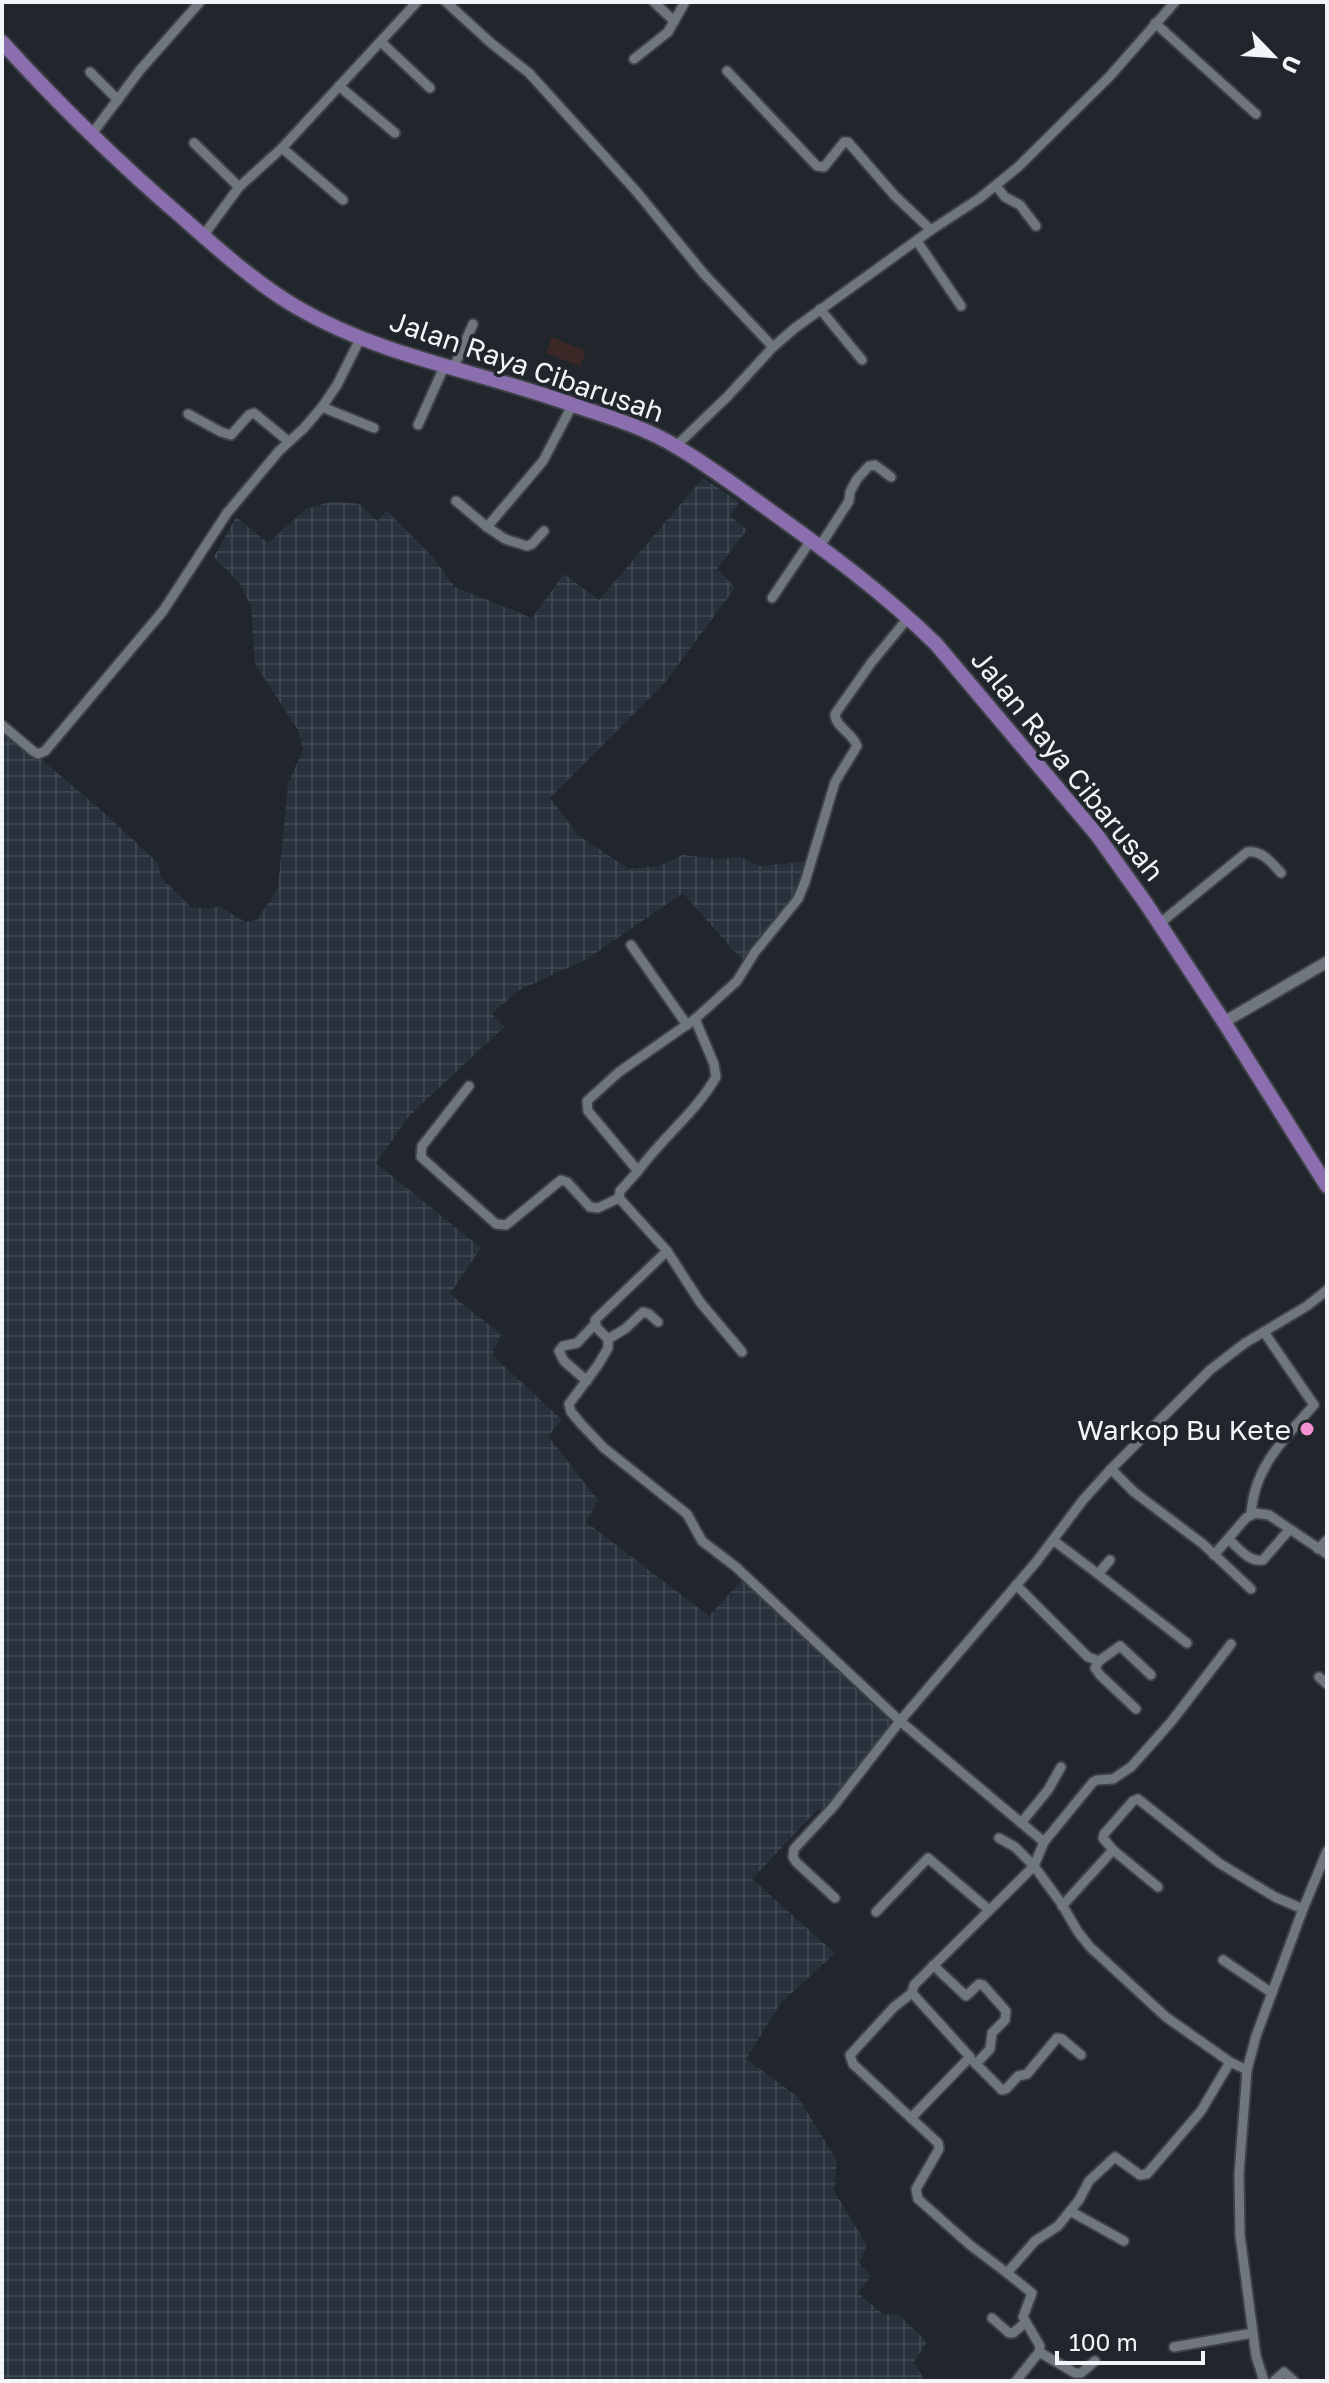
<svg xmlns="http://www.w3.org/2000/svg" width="1329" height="2383" font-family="'Golos Text',sans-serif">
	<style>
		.commercial { fill: #3a2726 }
		.industrial { fill: url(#industrial-grid) }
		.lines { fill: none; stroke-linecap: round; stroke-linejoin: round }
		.minor-casing { stroke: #3d4146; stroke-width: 13 }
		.tertiary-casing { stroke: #3d4146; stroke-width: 15 }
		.primary-casing { stroke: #3d4146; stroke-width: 18 }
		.minor { stroke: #70767d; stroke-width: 9 }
		.tertiary { stroke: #70767d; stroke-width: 11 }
		.primary { stroke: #8a6eae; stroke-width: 14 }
		.poi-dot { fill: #f491d3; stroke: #21262c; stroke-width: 3 }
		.labels { text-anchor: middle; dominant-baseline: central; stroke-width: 7; stroke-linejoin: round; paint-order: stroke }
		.street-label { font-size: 28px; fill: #f1f4f8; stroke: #21262c }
		.poi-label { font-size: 28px; fill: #f1f4f8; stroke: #21262c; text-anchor: end }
	</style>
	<defs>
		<pattern id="industrial-grid" width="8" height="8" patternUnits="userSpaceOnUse" patternTransform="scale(2)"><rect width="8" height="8" fill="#28323c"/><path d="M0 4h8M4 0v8" fill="none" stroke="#3d464f"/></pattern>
	</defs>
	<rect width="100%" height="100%" fill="#21262c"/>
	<polygon class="commercial" points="552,337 586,351 580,366 546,353"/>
	<polygon class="industrial" points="703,478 739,502 730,516 747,530 717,569 735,588 667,680 550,798 578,835 629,869 659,866 683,855 719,859 741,857 759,866 807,861 796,903 758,947 749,968 683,893 587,959 517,991 492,1014 504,1027 409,1116 376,1163 481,1248 450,1294 501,1334 492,1355 562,1420 548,1436 598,1500 586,1522 709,1616 742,1580 901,1731 831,1813 818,1809 752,1879 835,1953 780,2004 746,2059 798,2097 837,2161 834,2191 867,2245 859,2263 871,2276 858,2293 883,2314 899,2315 927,2342 914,2362 925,2381 2,2381 2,726 101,810 158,863 161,878 191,907 209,909 219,906 245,922 257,920 278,888 288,784 303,750 298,730 255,664 251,605 239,583 214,557 236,517 268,543 306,509 333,501 359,504 378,521 386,510 431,555 455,587 532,618 564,574 599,600"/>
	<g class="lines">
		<g class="minor-casing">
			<g id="minor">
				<polyline points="446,2 491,43 529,73 636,191 704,274 773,347"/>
				<polyline points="654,2 674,21"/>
				<polyline points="1155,23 1256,114"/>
				<polyline points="381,42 430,88"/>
				<polyline points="634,59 668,32 685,2"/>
				<polyline points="727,71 817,166 824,167 844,142 848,142 895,196 931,230"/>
				<polyline points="90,72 118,100"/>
				<polyline points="339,86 395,133"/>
				<polyline points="91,135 140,70 200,2"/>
				<polyline points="194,143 239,187"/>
				<polyline points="282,148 343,200"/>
				<polyline points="996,186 1005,197 1020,205 1036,226"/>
				<polyline points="203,236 239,187 282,148 417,2"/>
				<polyline points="917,241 961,306"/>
				<polyline points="820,309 862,360"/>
				<polyline points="453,369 473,324"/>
				<polyline points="322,407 374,428"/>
				<polyline points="188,414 221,432 231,435 249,415 254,413 288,441"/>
				<polyline points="418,425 444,367"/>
				<polyline points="676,446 727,397 773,347 795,328 931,230 980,198 1018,167 1110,76 1175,2"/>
				<polyline points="456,501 487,527 543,461 573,404"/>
				<polyline points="487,527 505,539 527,546 532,544 544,531"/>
				<polyline points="820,546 849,501 850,492 857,479 869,466 875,465 891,477"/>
				<polyline points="772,598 811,540"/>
				<path d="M908 618 871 663 835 714C835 727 853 733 857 746L835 782 805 882 798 899 755 952 737 981 695 1019 619 1072 587 1101 588 1111 638 1171 620 1191 619 1198 667 1251 595 1320 597 1328 608 1339V1348L598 1365 569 1404 571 1412 582 1425 604 1448 687 1514 702 1541 736 1567 900 1721 1044 1842 1034 1866 1061 1903 1078 1932 1090 1947 1166 2017 1230 2062 1247 2070"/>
				<polyline points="2,725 33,751 38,754 45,751 163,611 227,513 279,451 304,428 322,407 337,385 361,337"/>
				<path d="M1159 924 1247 852C1262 850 1271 862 1281 873"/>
				<polyline points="631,945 687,1025"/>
				<polyline points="469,1086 422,1146 421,1157 496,1224 506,1225 561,1180 567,1182 590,1207 598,1208 619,1198"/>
				<path d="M638 1171C662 1138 696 1112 716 1077L714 1064 695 1019"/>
				<polyline points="667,1251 700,1302 742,1352"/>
				<polyline points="608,1339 625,1329 643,1312 649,1314 658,1322"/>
				<polyline points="587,1381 564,1361 559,1351 563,1346 577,1343 595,1324"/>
				<polyline points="1111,1469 1134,1492 1203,1544 1251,1589"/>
				<path d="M1251 1514C1254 1467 1284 1439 1314 1405L1264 1332"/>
				<path d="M1228 1539C1238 1547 1249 1563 1263 1560L1289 1530"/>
				<polyline points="1053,1540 1098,1574 1110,1560"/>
				<polyline points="1318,1549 1327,1540"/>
				<polyline points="1214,1555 1246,1518 1255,1513 1269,1515 1327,1554"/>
				<polyline points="1098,1574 1187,1643"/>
				<polyline points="1016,1585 1088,1657 1099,1661 1120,1646 1151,1675"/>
				<polyline points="1099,1661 1095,1668 1100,1675 1136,1709"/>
				<polyline points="1319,1677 1327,1684"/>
				<polyline points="1021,1823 1048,1790 1061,1767"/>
				<polyline points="999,1838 1015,1847 1034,1866 914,1985 912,1993 970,2057 911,2118 938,2143 939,2149 916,2189 918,2199 970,2245 1007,2273"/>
				<polyline points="1044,1842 1093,1782 1097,1780 1113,1779 1131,1767 1171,1722 1231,1644"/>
				<polyline points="1113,1850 1103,1838 1104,1834 1133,1801 1138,1799 1219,1863 1275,1897 1303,1909"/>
				<polyline points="835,1898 796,1862 793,1857 794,1849 833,1807 900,1721 1037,1561 1083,1500 1111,1469 1210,1370 1245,1343 1307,1306 1327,1290"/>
				<polyline points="1062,1906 1113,1850 1158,1887"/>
				<polyline points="876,1912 928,1858 988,1909"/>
				<polyline points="1223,1960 1272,1993"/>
				<polyline points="933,1965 966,1996 979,1984 983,1985 1006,2011 1005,2020 992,2033 990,2049 976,2064"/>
				<polyline points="974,2062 1002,2090 1006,2089 1018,2076 1027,2074 1057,2038 1062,2039 1081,2055"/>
				<polyline points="911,2118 853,2064 850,2055 894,2007 912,1993"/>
				<polyline points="1070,2211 1124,2241"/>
				<polyline points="992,2318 1009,2333 1013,2333 1025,2323"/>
				<polyline points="1174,2347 1253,2333"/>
				<polyline points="1039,2352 1075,2373 1081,2373 1095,2361"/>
				<polyline points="1016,2381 1039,2352 1040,2346 1023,2317 1032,2293 1007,2273 1035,2241 1058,2226 1079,2200 1089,2181 1115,2157 1140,2175 1147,2174 1201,2111 1230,2062"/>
				<polyline points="1264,2381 1256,2356 1240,2235 1239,2174 1247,2070 1256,2036 1303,1909 1327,1851"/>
				<polyline points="1274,2381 1284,2372 1294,2381"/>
			</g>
		</g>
		<g class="tertiary-casing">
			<polyline id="tertiary" points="1224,1022 1327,962"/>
		</g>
		<g class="primary-casing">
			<path id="primary" d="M2 42C59 105 120 164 184 219 219 250 257 284 298 308 384 358 484 372 576 406 610 417 646 428 677 447 711 467 744 492 776 515 832 555 887 596 936 644L1097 835 1147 905 1224 1022 1327 1186"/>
		</g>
		<use href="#minor" class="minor"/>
		<use href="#tertiary" class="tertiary"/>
		<use href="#primary" class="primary"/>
	</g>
	<circle class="poi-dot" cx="1307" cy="1429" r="8"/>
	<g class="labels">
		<g class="street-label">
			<text transform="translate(527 366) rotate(19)">Jalan Raya Cibarusah</text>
			<text transform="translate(1068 765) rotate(51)">Jalan Raya Cibarusah</text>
		</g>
		<g class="poi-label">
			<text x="1291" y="1429">Warkop Bu Kete</text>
		</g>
	</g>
	<rect width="1329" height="2383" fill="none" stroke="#f1f4f8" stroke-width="8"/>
	<g transform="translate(1273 56) rotate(115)" stroke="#21262c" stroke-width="6" paint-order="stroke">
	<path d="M0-6L14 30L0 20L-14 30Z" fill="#f1f4f8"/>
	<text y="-12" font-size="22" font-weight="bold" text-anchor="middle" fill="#f1f4f8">U</text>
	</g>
	<path d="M1057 2351v12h146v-12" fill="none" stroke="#f1f4f8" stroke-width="4"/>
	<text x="1069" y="2351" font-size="24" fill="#f1f4f8" stroke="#21262c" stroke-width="6" paint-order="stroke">100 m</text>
</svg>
